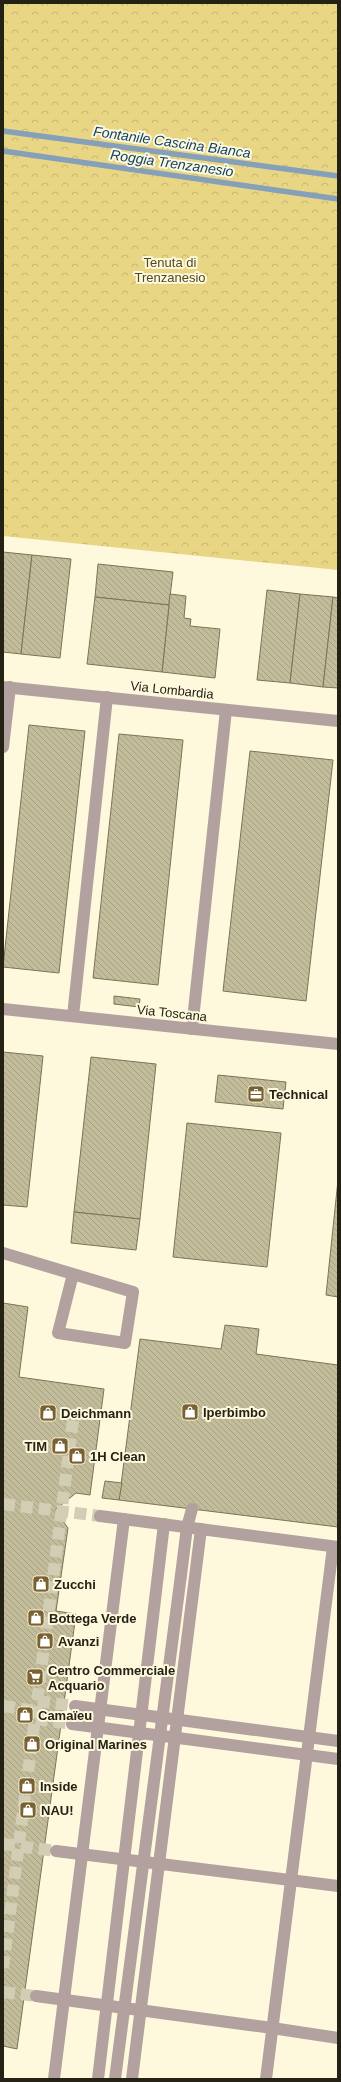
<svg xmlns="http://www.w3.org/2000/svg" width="341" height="2082" font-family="Arial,sans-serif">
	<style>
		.forest { fill: url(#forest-crowns) }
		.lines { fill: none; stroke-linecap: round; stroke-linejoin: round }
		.stream { stroke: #85a0b8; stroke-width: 5.5 }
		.building { fill: url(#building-back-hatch); stroke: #7b7556 }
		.minor-tunnel { stroke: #d2cdb5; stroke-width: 12; stroke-dasharray: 12 6; stroke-linecap: butt }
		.minor { stroke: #b2a19e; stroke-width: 12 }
		.minor-bridge { stroke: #b2a19e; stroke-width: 12 }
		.labels { text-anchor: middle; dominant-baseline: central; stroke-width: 4; stroke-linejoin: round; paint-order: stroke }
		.park-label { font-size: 13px; fill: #514922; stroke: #fef8dd }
		.street-label { font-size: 13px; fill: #242115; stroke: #fef8dd }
		.poi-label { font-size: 13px; font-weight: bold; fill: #242115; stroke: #fef8dd; text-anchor: start }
		.water-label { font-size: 14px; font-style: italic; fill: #10436b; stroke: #fef8dd }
	</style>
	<defs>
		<pattern id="forest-crowns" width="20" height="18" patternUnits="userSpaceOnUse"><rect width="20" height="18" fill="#e8d684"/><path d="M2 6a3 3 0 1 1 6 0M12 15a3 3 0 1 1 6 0" fill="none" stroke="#c7b771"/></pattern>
		<pattern id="building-back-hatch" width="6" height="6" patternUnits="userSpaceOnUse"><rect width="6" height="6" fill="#c3bc9b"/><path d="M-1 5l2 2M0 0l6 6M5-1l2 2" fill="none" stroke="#a7a185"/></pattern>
	</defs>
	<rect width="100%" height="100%" fill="#fef8dd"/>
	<polygon class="forest" points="3,3 338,3 338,570 3,536"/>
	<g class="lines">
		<g class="stream">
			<polyline points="3,131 338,176"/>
			<polyline points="3,151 338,199"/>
		</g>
	</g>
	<g class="building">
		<polygon points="3,552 32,555 21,654 3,652"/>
		<polygon points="32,555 71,559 60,658 21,654"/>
		<polygon points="98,564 173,572 169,605 95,597"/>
		<polygon points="267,590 300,594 290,683 257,680"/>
		<polygon points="170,594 186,596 184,618 191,619 190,626 220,629 215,678 162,672"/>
		<polygon points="300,594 333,597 323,687 290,683"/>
		<polygon points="95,597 169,605 162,672 87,664"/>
		<polygon points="333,597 338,598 338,688 323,687"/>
		<polygon points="29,725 85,731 59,973 3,967"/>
		<polygon points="119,734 183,740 158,985 93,978"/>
		<polygon points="250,751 333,760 306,1001 223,991"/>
		<polygon points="114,996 140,999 139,1007 114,1004"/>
		<polygon points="3,1052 43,1056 27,1207 3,1205"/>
		<polygon points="91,1057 156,1064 140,1219 74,1212"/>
		<polygon points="218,1075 286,1082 283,1109 215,1102"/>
		<polygon points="187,1123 281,1133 267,1267 173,1257"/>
		<polygon points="338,1180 338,1297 326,1295"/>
		<polygon points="74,1212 140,1219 136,1250 71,1243"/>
		<polygon points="3,1303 28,1307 19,1377 104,1389 90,1495 76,1493 55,1510 68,1528 56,1611 76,1614 17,2049 3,2046"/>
		<polygon points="225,1325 259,1329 256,1354 338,1365 338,1527 119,1500 140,1339 221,1349"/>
		<polygon points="105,1481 122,1483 119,1500 102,1498"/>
	</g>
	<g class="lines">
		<g class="minor-tunnel">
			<polyline points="3,1504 100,1516"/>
			<polyline points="38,1701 75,1706"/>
			<polyline points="3,1706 37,1711"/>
			<polyline points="36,1719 72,1724"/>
			<polyline points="3,1844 56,1851"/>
			<polyline points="3,1968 74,1413"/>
			<polyline points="3,1992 36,1996"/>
		</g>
		<g class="minor">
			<polyline points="3,687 338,721"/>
			<polyline points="3,747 10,687"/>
			<polyline points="3,1009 338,1044"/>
			<polyline points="73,1016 107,697"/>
			<polyline points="192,1029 226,710"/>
			<polyline points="3,1253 133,1292 125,1343 58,1333 73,1274"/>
			<polyline points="100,1516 338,1547"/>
			<polyline points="181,1575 187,1527 192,1509"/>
			<polyline points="75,1706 338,1741"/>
			<polyline points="72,1724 338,1759"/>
			<polyline points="56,1851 338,1886"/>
			<polyline points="36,1996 272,2028 338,2038"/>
			<polyline points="54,2079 124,1519"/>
			<polyline points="98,2079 164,1524"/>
			<polyline points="132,2079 201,1529"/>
			<polyline points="266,2079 333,1547"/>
		</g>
		<polyline class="minor-bridge" points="115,2079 181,1575"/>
	</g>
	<defs>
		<g id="office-square" transform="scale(0.9)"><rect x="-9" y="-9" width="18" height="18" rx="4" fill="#7a6132" stroke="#fef8dd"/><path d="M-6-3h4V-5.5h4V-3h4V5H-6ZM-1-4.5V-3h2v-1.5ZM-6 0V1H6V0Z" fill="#fff"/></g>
		<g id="shop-square" transform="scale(0.9)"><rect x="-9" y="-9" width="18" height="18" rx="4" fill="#7a6132" stroke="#fef8dd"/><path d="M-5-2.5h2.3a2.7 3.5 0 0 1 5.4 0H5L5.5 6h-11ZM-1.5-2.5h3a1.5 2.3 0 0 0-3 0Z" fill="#fff"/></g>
		<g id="supermarket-square" transform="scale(0.9)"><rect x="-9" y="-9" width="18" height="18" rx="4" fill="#7a6132" stroke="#fef8dd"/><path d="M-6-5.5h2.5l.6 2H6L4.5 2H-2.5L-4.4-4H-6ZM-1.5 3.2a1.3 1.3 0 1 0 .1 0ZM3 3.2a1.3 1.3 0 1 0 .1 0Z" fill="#fff"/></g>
	</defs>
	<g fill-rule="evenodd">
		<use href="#office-square" x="256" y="1094"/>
		<use href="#shop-square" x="190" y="1412"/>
		<use href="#shop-square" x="48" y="1413"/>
		<use href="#shop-square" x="60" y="1446"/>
		<use href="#shop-square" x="77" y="1456"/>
		<use href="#shop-square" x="41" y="1584"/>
		<use href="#shop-square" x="36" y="1618"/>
		<use href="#shop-square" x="45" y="1641"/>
		<use href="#supermarket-square" x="35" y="1677"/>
		<use href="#shop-square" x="25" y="1715"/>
		<use href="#shop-square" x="32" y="1744"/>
		<use href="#shop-square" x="27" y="1786"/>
		<use href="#shop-square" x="28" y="1810"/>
	</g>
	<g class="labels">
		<g class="park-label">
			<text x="170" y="262">Tenuta di<tspan x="170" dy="15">Trenzanesio</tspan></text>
		</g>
		<g class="street-label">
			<text transform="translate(172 690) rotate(6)">Via Lombardia</text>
			<text transform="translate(172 1013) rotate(6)">Via Toscana</text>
		</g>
		<g class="poi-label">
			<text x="269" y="1094">Technical</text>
			<text x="203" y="1412">Iperbimbo</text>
			<text x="61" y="1413">Deichmann</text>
			<text x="47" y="1446" text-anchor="end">TIM</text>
			<text x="90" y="1456">1H Clean</text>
			<text x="54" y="1584">Zucchi</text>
			<text x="49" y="1618">Bottega Verde</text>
			<text x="58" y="1641">Avanzi</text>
			<text x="48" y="1670">Centro Commerciale<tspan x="48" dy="15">Acquario</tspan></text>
			<text x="38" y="1715">Camaïeu</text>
			<text x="45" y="1744">Original Marines</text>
			<text x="40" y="1786">Inside</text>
			<text x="41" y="1810">NAU!</text>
		</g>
		<g class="water-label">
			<text transform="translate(172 142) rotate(8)">Fontanile Cascina Bianca</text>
			<text transform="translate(172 163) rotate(8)">Roggia Trenzanesio</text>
		</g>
	</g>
	<rect width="341" height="2082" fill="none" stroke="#242115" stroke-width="8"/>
</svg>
